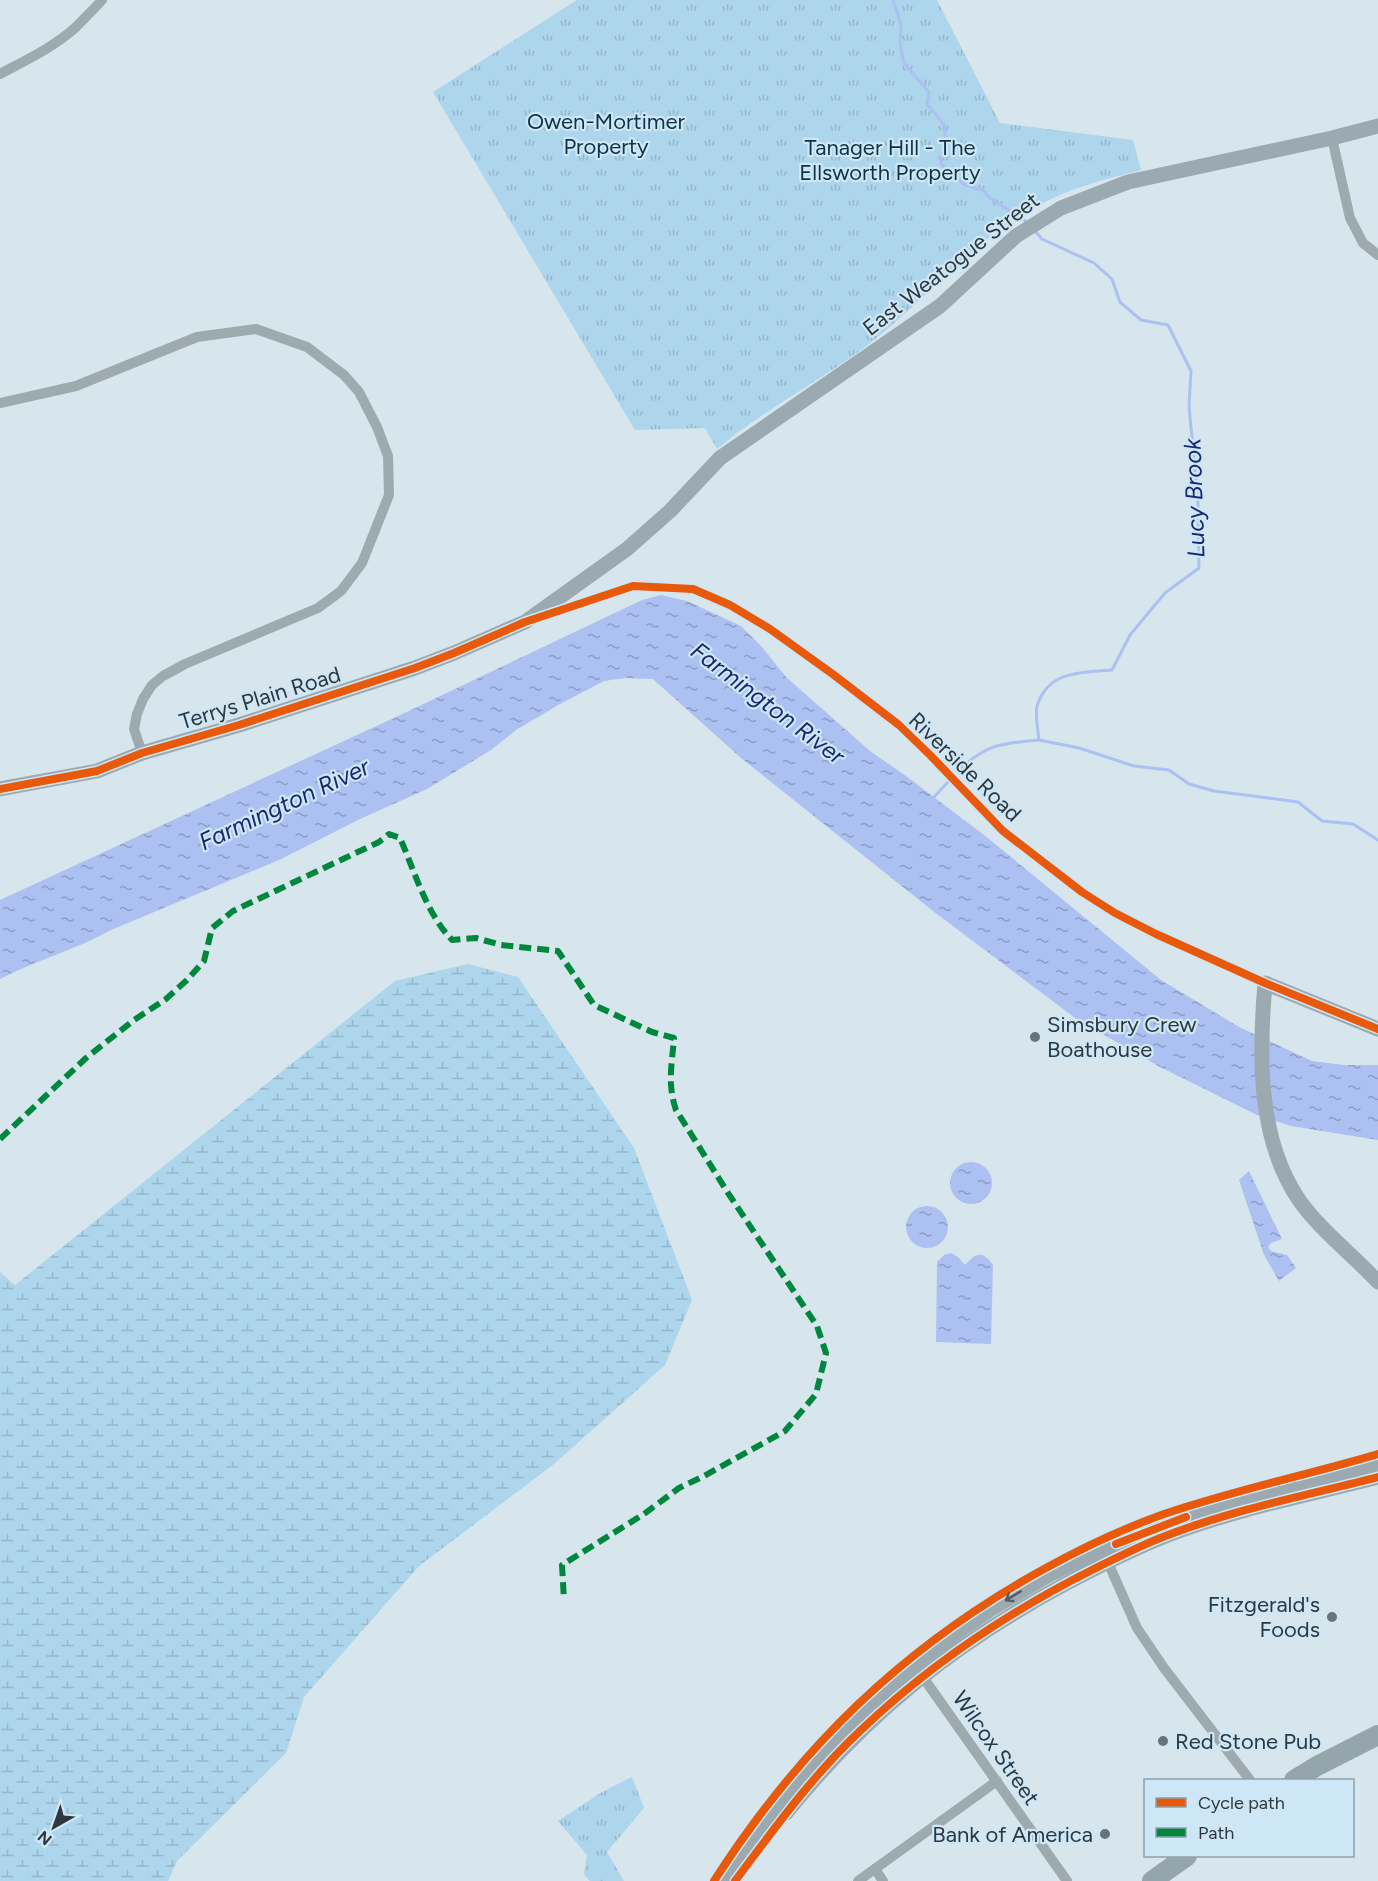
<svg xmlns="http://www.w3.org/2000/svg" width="1378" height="1881" font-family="Figtree,sans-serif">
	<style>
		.grass { fill: url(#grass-tufts) }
		.wetland { fill: url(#wetland-marsh) }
		.water { fill: url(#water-ripples) }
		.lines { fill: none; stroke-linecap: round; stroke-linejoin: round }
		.stream { stroke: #acc0f1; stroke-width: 3 }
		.street { stroke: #9dabaf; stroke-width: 10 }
		.secondary { stroke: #9baab0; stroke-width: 15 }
		.highway { stroke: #94a6ac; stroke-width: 20 }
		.quiet { stroke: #00873e; stroke-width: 6; stroke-dasharray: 12 6; stroke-linecap: butt }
		.cycleway-casing { stroke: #cee7f6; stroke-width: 11 }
		.cycleway { stroke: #e8590c; stroke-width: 8 }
		.oneway { stroke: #545f65 }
		.poi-dot { fill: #68747a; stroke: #cee7f6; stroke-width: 2 }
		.labels { text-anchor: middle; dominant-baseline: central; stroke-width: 4.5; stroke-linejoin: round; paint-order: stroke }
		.park-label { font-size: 22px; fill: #0e3345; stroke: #cee7f6 }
		.street-label { font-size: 22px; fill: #2d373c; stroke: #cee7f6 }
		.poi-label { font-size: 22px; fill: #2d373c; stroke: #cee7f6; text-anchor: start }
		.water-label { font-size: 24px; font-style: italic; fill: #1a2873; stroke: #cee7f6 }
	</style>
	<defs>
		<pattern id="grass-tufts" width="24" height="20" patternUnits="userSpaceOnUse" patternTransform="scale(1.5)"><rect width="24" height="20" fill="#add5eb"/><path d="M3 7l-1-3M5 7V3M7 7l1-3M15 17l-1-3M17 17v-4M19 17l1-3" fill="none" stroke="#95b7ca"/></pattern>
		<pattern id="wetland-marsh" width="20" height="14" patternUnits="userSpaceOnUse" patternTransform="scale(1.5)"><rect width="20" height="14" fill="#add5eb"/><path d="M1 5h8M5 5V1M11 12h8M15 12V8" fill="none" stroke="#95b7ca"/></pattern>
		<pattern id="water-ripples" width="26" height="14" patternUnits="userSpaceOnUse" patternTransform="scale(1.5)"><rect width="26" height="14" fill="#acc0f1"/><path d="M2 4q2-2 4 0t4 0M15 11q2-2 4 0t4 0" fill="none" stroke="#8c9dc4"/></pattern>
	</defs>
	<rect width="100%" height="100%" fill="#d7e5ed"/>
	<g class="grass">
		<path d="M577 0H937L1000 123 1133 140 1141 170C1105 179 1070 188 1037 206 969 241 919 309 857 353 811 386 761 412 717 449L705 428 635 430 433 92Z"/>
		<polygon points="632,1777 644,1808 607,1852 624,1881 590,1881 584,1874 587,1855 558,1821 602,1792"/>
	</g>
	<polygon class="wetland" points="468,964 518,977 634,1148 692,1300 665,1365 554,1464 419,1566 304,1697 286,1753 177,1861 168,1881 0,1881 0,1272 15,1285 395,981"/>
	<g class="water">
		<path d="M661 595 687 601 741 626 762 647 786 677 870 751 906 776 984 835 1161 980 1239 1027 1312 1061 1343 1065H1378V1140L1291 1126 1257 1115 1160 1067 1078 1020 933 911 741 758 653 679 625 678 604 681 560 704 516 730 491 750 427 789 360 819 279 860 111 930C75 950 36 960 0 979V900L411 710 642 600Z"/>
		<circle cx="971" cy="1183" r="21"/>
		<polygon points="1249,1171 1282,1239 1271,1243 1268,1247 1271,1251 1287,1255 1296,1268 1279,1281 1264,1255 1239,1180"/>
		<circle cx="927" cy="1227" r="21"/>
		<path d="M951 1253 958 1257 965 1265C976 1253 982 1250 993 1265L991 1344 936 1342 937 1262 944 1255Z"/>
	</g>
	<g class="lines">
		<g class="stream">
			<polyline points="893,0 901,24 900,43 904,63 929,92 927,104 945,126 945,141 941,164 965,185 983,190 990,198 1027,222"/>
			<polyline points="1039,740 1079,748 1134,766 1169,770 1189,784 1214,791 1298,802 1322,821 1353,824 1378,840"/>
			<path d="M959 771C984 744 1004 743 1039 740 1038 730 1035 715 1037 706 1048 671 1081 672 1112 670L1130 635 1165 593 1199 568 1198 503 1189 406 1191 371 1168 325 1141 320 1120 302 1112 279 1094 263 1042 239 1036 232"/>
			<polyline points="933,798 948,782"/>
		</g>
		<g class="street">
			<path d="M0 74C26 60 54 47 76 27 85 18 94 9 102 0"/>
			<polyline points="1332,138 1350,218 1363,243 1378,255"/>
			<polyline points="0,403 76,386 197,337 256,329 307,347 344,375 359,392 377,427 388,456 389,495 362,563 341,591 318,608 185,664 163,676 152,685 143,699 137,714 134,729 142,753"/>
			<polyline points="537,618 633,586 693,589 730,605 770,629 834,675 899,725 930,755 1003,831 1082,892 1115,913 1156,934 1265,983"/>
			<polyline points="1106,1558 1137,1628 1164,1668 1250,1780"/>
			<polyline points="920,1673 1067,1881"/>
			<polyline points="875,1869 883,1881"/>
			<polyline points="858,1881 997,1781"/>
		</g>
		<g class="secondary">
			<polyline points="0,789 97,771 142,753 239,725 415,668 454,653 525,622 627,549 670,511 720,458 940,306 1016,236 1061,208 1128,182 1332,138 1378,126"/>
			<path d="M1378 1029 1265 983C1259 1055 1257 1138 1299 1200 1321 1231 1352 1254 1378 1282"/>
			<path d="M786 1813C866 1714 953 1644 1065 1584 1099 1566 1132 1549 1168 1535 1236 1509 1308 1495 1378 1477"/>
			<polyline points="724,1881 794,1786 850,1723 893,1682 956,1633 991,1609 1047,1576 1071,1564 1200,1511 1378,1462"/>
		</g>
		<g class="highway">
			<polyline points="1294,1780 1317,1766 1378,1735"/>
			<polyline points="1152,1881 1187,1856"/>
		</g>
		<path class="quiet" d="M0 1139 86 1058 134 1020 166 999 187 980 204 961 212 928 233 911 379 842 389 834 400 838C415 872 426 913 452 940L476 938 501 945 558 951 594 1005 652 1032 674 1038C672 1065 667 1083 676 1110L728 1193 817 1326 826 1353 816 1394 785 1431 704 1476 679 1488 644 1514 562 1565 564 1600"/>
		<g class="cycleway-casing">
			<g id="cycleway">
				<polyline points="0,789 97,771 142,753 239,725 415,668 454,653 525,622 633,586 693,589 730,605 770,629 834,675 899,725 930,755 1003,831 1082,892 1115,913 1156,934 1265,983 1378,1029"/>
				<polyline points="1116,1544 1186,1517"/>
				<path d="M714 1881C800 1747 904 1646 1044 1569 1082 1548 1122 1529 1164 1514 1234 1490 1307 1475 1378 1454"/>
				<path d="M735 1881C774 1829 812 1776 860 1731 929 1665 1005 1614 1090 1571 1116 1558 1141 1545 1168 1535 1236 1509 1308 1495 1378 1477"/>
			</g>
		</g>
		<use href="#cycleway" class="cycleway"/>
	</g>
	<defs><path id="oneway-shaft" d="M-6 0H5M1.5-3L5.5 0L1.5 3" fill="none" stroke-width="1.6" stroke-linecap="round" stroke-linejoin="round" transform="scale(1.5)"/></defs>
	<use class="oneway" href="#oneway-shaft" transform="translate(1013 1596) rotate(149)"/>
	<g class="poi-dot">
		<circle cx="1035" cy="1037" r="6"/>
		<circle cx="1332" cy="1617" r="6"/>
		<circle cx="1163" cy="1741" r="6"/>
		<circle cx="1105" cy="1834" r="6"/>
	</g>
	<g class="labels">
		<g class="park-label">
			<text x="606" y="121">Owen-Mortimer<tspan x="606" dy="25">Property</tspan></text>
			<text x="890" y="147">Tanager Hill - The<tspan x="890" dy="25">Ellsworth Property</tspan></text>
		</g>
		<g class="street-label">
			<text transform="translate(951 264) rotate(-38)">East Weatogue Street</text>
			<text transform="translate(260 698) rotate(-17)">Terrys Plain Road</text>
			<text transform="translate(965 767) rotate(44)">Riverside Road</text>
			<text transform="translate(996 1748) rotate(55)">Wilcox Street</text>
		</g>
		<g class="poi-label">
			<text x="1047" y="1024">Simsbury Crew<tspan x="1047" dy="25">Boathouse</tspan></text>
			<text x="1320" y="1604" text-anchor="end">Fitzgerald's<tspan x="1320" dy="25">Foods</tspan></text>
			<text x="1175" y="1741">Red Stone Pub</text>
			<text x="1093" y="1834" text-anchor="end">Bank of America</text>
		</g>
		<g class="water-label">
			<text transform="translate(1194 498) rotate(-92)">Lucy Brook</text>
			<text transform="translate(768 703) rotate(37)">Farmington River</text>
			<text transform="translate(284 804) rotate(-25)">Farmington River</text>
		</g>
	</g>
	<rect x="1144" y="1779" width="210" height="78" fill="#cee7f6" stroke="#8ea1ac" stroke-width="1.5"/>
	<rect x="1156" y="1798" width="30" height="9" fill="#e8590c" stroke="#8ea1ac" stroke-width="1.5"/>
	<text x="1198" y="1809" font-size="18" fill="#2d373c">Cycle path</text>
	<rect x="1156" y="1828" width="30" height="9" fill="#00873e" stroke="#8ea1ac" stroke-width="1.5"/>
	<text x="1198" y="1839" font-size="18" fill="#2d373c">Path</text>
	<g transform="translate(54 1827) rotate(220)" stroke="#cee7f6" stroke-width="4.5" paint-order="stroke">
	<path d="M0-4.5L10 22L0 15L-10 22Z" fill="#2d373c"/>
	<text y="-9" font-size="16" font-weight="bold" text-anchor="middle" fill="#2d373c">N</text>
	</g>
</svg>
